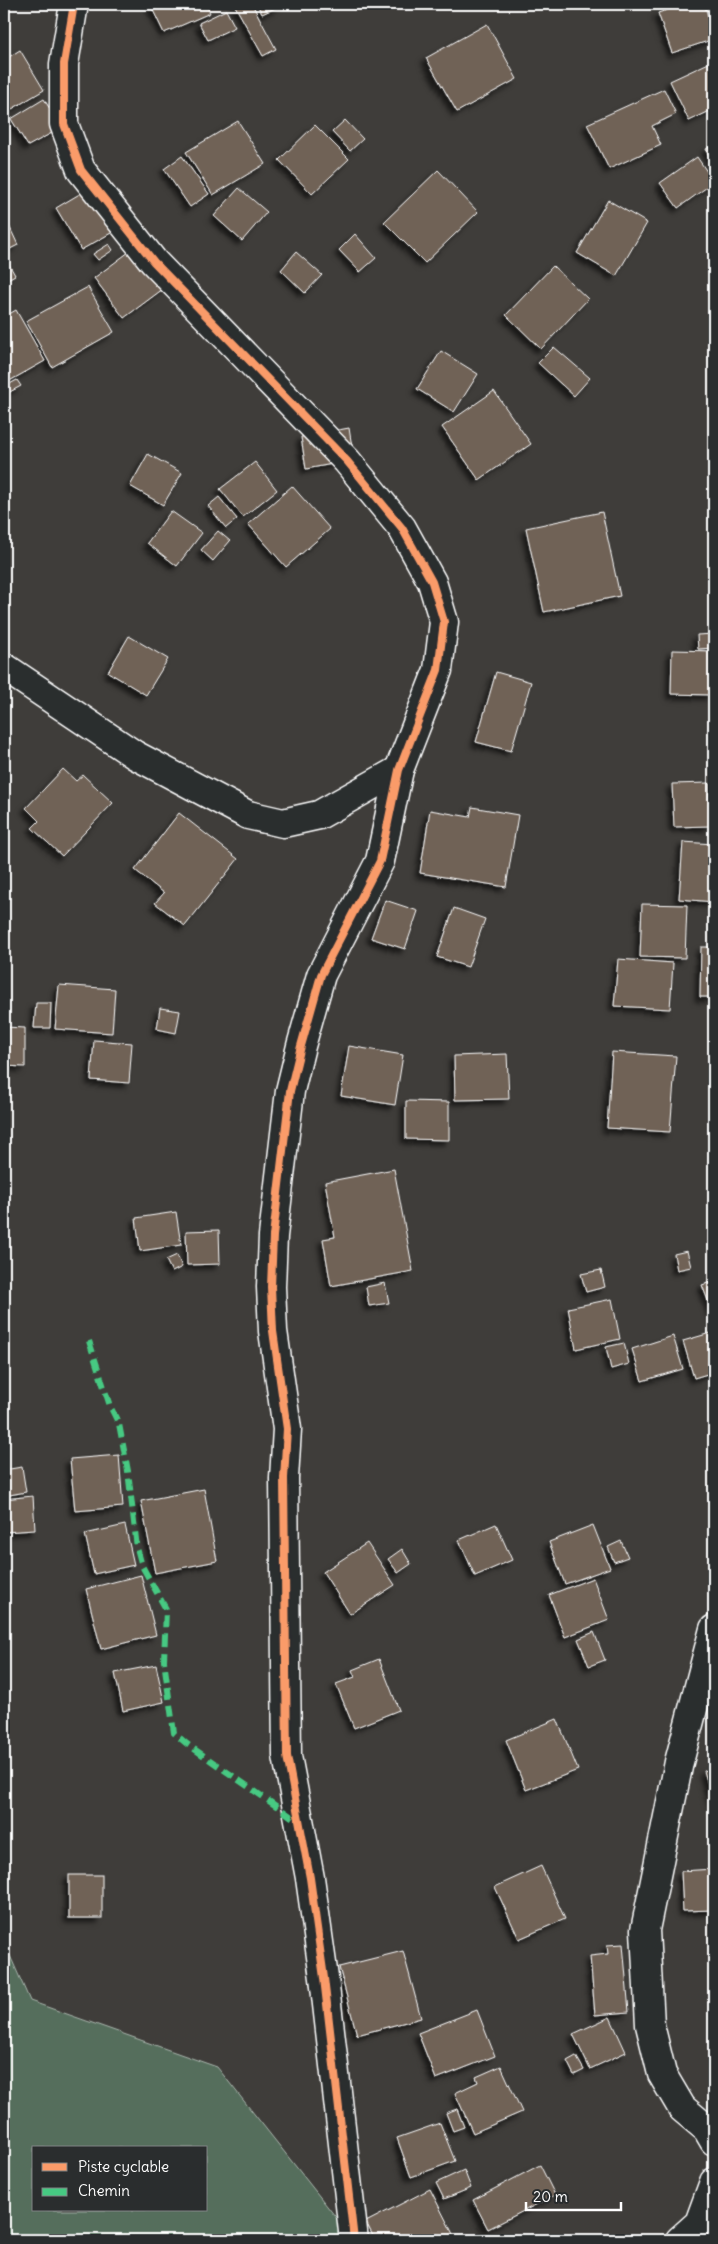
<svg xmlns="http://www.w3.org/2000/svg" width="718" height="2244" font-family="Delius,sans-serif">
	<style>
		.green { fill: #556e5c; stroke: #aab6ae; fill-rule: evenodd }
		.building { fill: #706257; stroke: #fff; filter: url(#shadow) }
		.lines { fill: none; stroke-linecap: round; stroke-linejoin: round }
		.minor-casing { stroke: #fff; stroke-width: 31 }
		.minor { stroke: #2a2d2e; stroke-width: 28 }
		.quiet { stroke: #46c982; stroke-width: 6; stroke-dasharray: 12 6; stroke-linecap: butt }
		.cycleway-casing { stroke: #2a2d2e; stroke-width: 11 }
		.cycleway { stroke: #fa9b69; stroke-width: 8 }
	</style>
	<defs>
		<filter id="shadow"><feDropShadow dx="-4.5" dy="4.5" stdDeviation="2.5" flood-color="#0009"/></filter>
	</defs>
	<rect width="100%" height="100%" fill="#3f3d3a"/>
	<filter id="ink" filterUnits="userSpaceOnUse"><feTurbulence type="fractalNoise" baseFrequency=".02" numOctaves="2"/><feDisplacementMap in="SourceGraphic" scale="10" xChannelSelector="R" yChannelSelector="G"/><feConvolveMatrix kernelMatrix="1 2 1 2 8 2 1 2 1" color-interpolation-filters="sRGB"/></filter>
	<g filter="url(#ink)">
		<path class="green" d="M4 1942 30 2001 217 2067 350 2235 331 2240H4ZM34 2148H206V2210H34Z"/>
		<g class="building">
			<polygon points="150,4 206,4 210,13 164,33"/>
			<polygon points="234,4 252,4 276,49 263,56"/>
			<polygon points="257,4 284,4 262,14"/>
			<polygon points="685,4 704,4 714,33 714,39 672,53 658,13"/>
			<polygon points="226,10 235,27 208,40 199,23"/>
			<polygon points="487,24 517,79 457,112 426,58"/>
			<polygon points="20,50 44,90 12,109 4,96 4,60"/>
			<polygon points="713,61 714,65 714,109 689,121 670,81"/>
			<polygon points="664,89 676,114 652,126 661,145 609,169 587,124"/>
			<polygon points="44,99 61,128 28,146 11,119"/>
			<polygon points="345,120 363,139 350,151 332,132"/>
			<polygon points="238,121 265,164 213,195 186,152"/>
			<polygon points="315,125 349,159 312,194 279,160"/>
			<polygon points="714,145 714,167 706,149"/>
			<polygon points="182,156 209,194 190,207 164,169"/>
			<polygon points="697,157 714,182 678,208 660,183"/>
			<polygon points="438,170 478,212 425,263 384,222"/>
			<polygon points="93,186 118,229 81,250 56,208"/>
			<polygon points="239,188 267,212 242,241 214,216"/>
			<polygon points="608,200 647,223 616,276 577,253"/>
			<polygon points="4,215 18,245 4,252"/>
			<polygon points="355,234 376,258 360,272 339,250"/>
			<polygon points="109,244 113,250 98,260 93,254"/>
			<polygon points="137,246 167,286 124,318 94,278"/>
			<polygon points="296,252 322,275 305,293 281,270"/>
			<polygon points="7,261 15,275 4,281 4,263"/>
			<polygon points="553,266 588,299 541,349 506,315"/>
			<polygon points="88,287 114,332 52,367 26,321"/>
			<polygon points="16,310 45,361 4,384 4,317"/>
			<polygon points="554,347 590,378 574,396 538,363"/>
			<polygon points="441,351 478,374 454,412 417,389"/>
			<polygon points="17,380 21,386 4,395 4,387"/>
			<polygon points="494,391 531,444 479,480 442,427"/>
			<polygon points="349,428 354,460 306,469 301,437"/>
			<polygon points="148,454 182,473 163,505 130,486"/>
			<polygon points="255,462 277,490 243,517 220,489"/>
			<polygon points="292,486 330,529 286,567 248,524"/>
			<polygon points="219,497 237,519 226,528 208,506"/>
			<polygon points="171,511 202,533 177,566 147,543"/>
			<polygon points="602,512 620,596 544,612 526,528"/>
			<polygon points="218,531 230,541 213,561 201,550"/>
			<polygon points="714,634 714,648 698,649 697,635"/>
			<polygon points="129,636 168,659 146,695 108,672"/>
			<polygon points="672,650 713,651 711,695 671,694"/>
			<polygon points="496,672 531,682 511,751 476,742"/>
			<polygon points="63,769 76,781 83,775 113,803 62,856 32,828 39,821 26,808"/>
			<polygon points="709,783 710,826 674,827 672,784"/>
			<polygon points="472,807 518,815 506,887 420,873 430,810 470,817"/>
			<polygon points="179,813 238,859 185,926 155,903 164,893 135,870"/>
			<polygon points="683,842 714,844 714,902 679,899"/>
			<polygon points="385,900 418,911 405,949 371,938"/>
			<polygon points="642,904 687,905 685,958 640,957"/>
			<polygon points="454,908 485,919 468,967 437,957"/>
			<polygon points="701,947 714,947 714,997 700,997"/>
			<polygon points="618,959 673,963 670,1009 614,1006"/>
			<polygon points="59,985 115,989 112,1033 55,1029"/>
			<polygon points="36,1003 51,1003 50,1028 34,1028"/>
			<polygon points="160,1008 180,1011 176,1033 157,1029"/>
			<polygon points="4,1027 25,1028 25,1067 4,1066"/>
			<polygon points="94,1040 132,1043 129,1083 91,1080"/>
			<polygon points="349,1046 403,1055 395,1105 341,1096"/>
			<polygon points="612,1052 676,1056 670,1132 607,1128"/>
			<polygon points="507,1054 509,1099 455,1100 454,1056"/>
			<polygon points="406,1101 449,1102 449,1140 406,1139"/>
			<polygon points="394,1169 413,1271 331,1286 323,1239 335,1237 325,1182"/>
			<polygon points="176,1212 181,1245 140,1251 136,1218"/>
			<polygon points="219,1230 220,1264 187,1265 186,1231"/>
			<polygon points="687,1251 691,1267 677,1270 674,1254"/>
			<polygon points="177,1255 182,1267 172,1272 166,1260"/>
			<polygon points="601,1270 605,1287 586,1292 581,1274"/>
			<polygon points="714,1281 714,1316 702,1285"/>
			<polygon points="385,1283 389,1303 369,1306 366,1287"/>
			<polygon points="612,1299 620,1339 576,1349 568,1308"/>
			<polygon points="714,1332 714,1372 694,1378 683,1341"/>
			<polygon points="673,1336 683,1369 642,1381 632,1349"/>
			<polygon points="624,1343 629,1364 611,1369 606,1347"/>
			<polygon points="119,1455 123,1507 75,1511 70,1459"/>
			<polygon points="22,1467 26,1492 4,1496 4,1470"/>
			<polygon points="204,1489 217,1561 155,1573 141,1501"/>
			<polygon points="33,1496 35,1530 4,1532 4,1499"/>
			<polygon points="496,1524 512,1560 475,1576 459,1540"/>
			<polygon points="125,1525 134,1565 94,1574 85,1534"/>
			<polygon points="593,1525 610,1568 565,1584 549,1542"/>
			<polygon points="621,1541 628,1557 614,1562 608,1547"/>
			<polygon points="367,1543 395,1585 350,1614 323,1572"/>
			<polygon points="402,1549 411,1564 398,1573 388,1559"/>
			<polygon points="141,1575 156,1635 101,1649 86,1589"/>
			<polygon points="593,1578 609,1620 565,1637 549,1595"/>
			<polygon points="594,1632 605,1660 589,1666 578,1639"/>
			<polygon points="379,1659 399,1710 354,1728 336,1684 355,1677 352,1670"/>
			<polygon points="156,1665 164,1702 123,1711 115,1673"/>
			<polygon points="557,1719 578,1770 526,1790 506,1740"/>
			<polygon points="714,1768 714,1805 704,1771"/>
			<polygon points="541,1866 565,1919 519,1939 495,1887"/>
			<polygon points="714,1869 714,1910 683,1911 681,1871"/>
			<rect x="69" y="1875" width="33" height="43"/>
			<polygon points="623,1944 629,2012 595,2015 590,1956 608,1954 607,1945"/>
			<polygon points="403,1951 421,2018 357,2035 339,1967"/>
			<polygon points="477,2010 495,2056 436,2079 418,2033"/>
			<polygon points="610,2017 626,2052 590,2069 573,2034"/>
			<polygon points="576,2056 584,2070 574,2075 567,2061"/>
			<polygon points="501,2066 522,2112 473,2133 455,2093 478,2082 476,2077"/>
			<polygon points="457,2109 464,2127 453,2131 446,2113"/>
			<polygon points="440,2123 455,2161 411,2177 397,2138"/>
			<polygon points="540,2165 555,2195 488,2229 473,2200"/>
			<polygon points="464,2170 471,2188 444,2199 436,2183"/>
			<polygon points="430,2189 455,2238 451,2240 375,2240 366,2222"/>
		</g>
		<g class="lines">
			<g class="minor-casing">
				<g id="minor">
					<polyline points="74,4 64,64 64,124 81,170 154,262 347,461 402,528 432,582 444,622 438,670 399,770 380,861 321,975 301,1046 290,1091 273,1236 271,1287 273,1331 287,1429 284,1478 287,1756 310,1878 324,1978 354,2240"/>
					<polyline points="4,667 135,755 248,815 283,823 319,815 399,770"/>
					<polyline points="714,1629 679,1762 645,1930 650,2025 662,2074 682,2108 707,2129 714,2141"/>
					<polyline points="680,2240 699,2223 714,2182"/>
				</g>
			</g>
			<use href="#minor" class="minor"/>
			<polyline class="quiet" points="89,1341 110,1406 119,1424 128,1471 137,1548 142,1566 166,1609 164,1661 174,1733 187,1744 299,1822"/>
			<g class="cycleway-casing">
				<polyline id="cycleway" points="74,4 64,64 64,124 81,170 154,262 347,461 402,528 432,582 444,622 438,670 399,770 380,861 321,975 301,1046 290,1091 273,1236 271,1287 273,1331 287,1429 284,1478 287,1756 310,1878 324,1978 354,2240"/>
			</g>
			<use href="#cycleway" class="cycleway"/>
		</g>
	</g>
	<rect width="718" height="2244" fill="none" stroke="#2a2d2e" stroke-width="20"/>
	<rect x="10" y="10" width="698" height="2224" fill="none" stroke="#fff" stroke-width="2" filter="url(#ink)"/>
	<rect x="32" y="2146" width="175" height="65" fill="#2a2d2e" stroke="#7f8182"/>
	<rect x="42" y="2163" width="25" height="8" fill="#fa9b69" stroke="#7f8182"/>
	<text x="78" y="2172" font-size="15" fill="#ffffff">Piste cyclable</text>
	<rect x="42" y="2188" width="25" height="8" fill="#46c982" stroke="#7f8182"/>
	<text x="78" y="2196" font-size="15" fill="#ffffff">Chemin</text>
	<path d="M526 2202v8h95v-8" fill="none" stroke="#ffffff" stroke-width="2.5"/>
	<text x="533" y="2202" font-size="15" fill="#ffffff" stroke="#2a2d2e" stroke-width="4" paint-order="stroke">20 m</text>
</svg>
